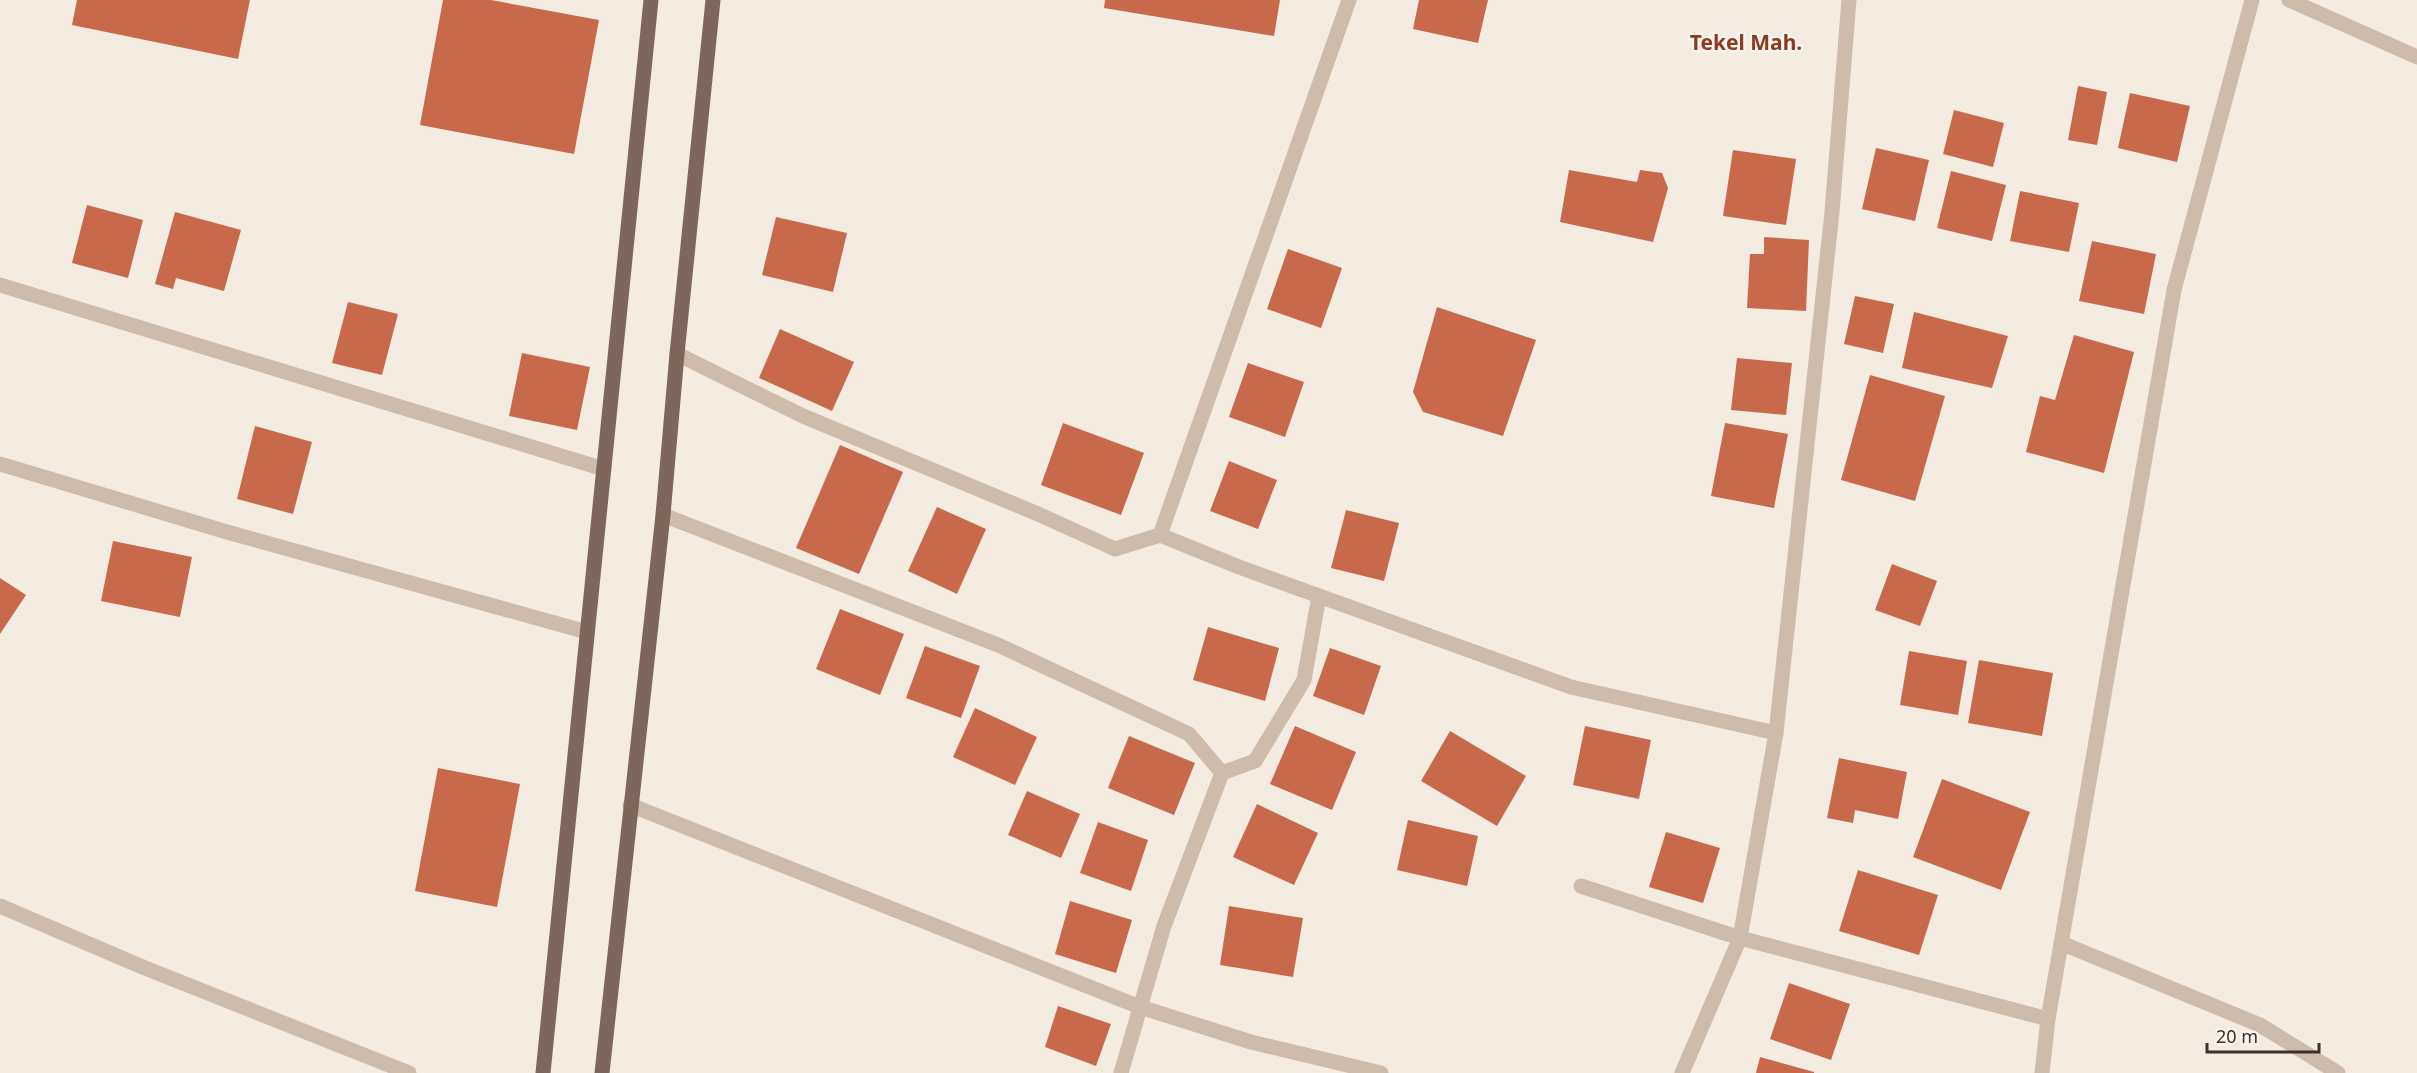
<svg xmlns="http://www.w3.org/2000/svg" width="2417" height="1073" font-family="'Noto Sans',sans-serif">
	<style>
		.building { fill: #c8694b }
		.lines { fill: none; stroke-linecap: round; stroke-linejoin: round }
		.minor { stroke: #cdbbac; stroke-width: 15 }
		.major { stroke: #7d675c; stroke-width: 15 }
		.labels { text-anchor: middle; dominant-baseline: central; stroke-width: 4.5; stroke-linejoin: round; paint-order: stroke }
		.district-label { font-size: 21px; font-weight: bold; fill: #8c3b22; stroke: #fbf5ee }
	</style>
	<rect width="100%" height="100%" fill="#f4ebe1"/>
	<g class="building">
		<polygon points="77,0 250,0 238,59 72,25"/>
		<polygon points="443,0 491,0 599,20 574,154 420,125"/>
		<polygon points="1105,0 1280,0 1274,36 1104,8"/>
		<polygon points="1419,0 1488,0 1478,43 1413,29"/>
		<polygon points="2078,86 2107,92 2097,145 2068,140"/>
		<polygon points="2130,93 2190,106 2177,162 2118,148"/>
		<polygon points="1954,110 2004,123 1993,167 1943,154"/>
		<polygon points="1876,148 1929,160 1915,221 1862,209"/>
		<polygon points="1733,150 1796,159 1786,225 1723,216"/>
		<polygon points="1569,170 1637,182 1640,170 1662,173 1668,188 1653,242 1560,222"/>
		<polygon points="1951,171 2006,185 1992,241 1937,228"/>
		<polygon points="2020,191 2079,203 2069,252 2010,241"/>
		<polygon points="87,205 143,220 128,278 72,263"/>
		<polygon points="175,212 241,230 224,291 176,278 173,289 155,284"/>
		<polygon points="776,217 847,233 833,292 762,275"/>
		<polygon points="1764,237 1809,240 1806,311 1747,308 1750,254 1764,254"/>
		<polygon points="2092,241 2156,254 2144,314 2079,301"/>
		<polygon points="1288,249 1342,268 1321,328 1267,309"/>
		<polygon points="1855,296 1894,304 1883,353 1844,344"/>
		<polygon points="348,302 398,314 382,375 332,363"/>
		<polygon points="1437,307 1536,340 1503,436 1423,412 1413,392"/>
		<polygon points="1914,312 2008,336 1992,388 1902,368"/>
		<polygon points="780,329 854,362 832,411 759,378"/>
		<polygon points="2074,335 2134,352 2104,473 2026,452 2040,396 2055,400"/>
		<polygon points="522,353 590,367 577,430 509,416"/>
		<polygon points="1737,358 1792,363 1786,415 1731,410"/>
		<polygon points="1248,363 1304,382 1285,437 1229,417"/>
		<polygon points="1870,375 1945,396 1915,501 1841,480"/>
		<polygon points="1063,423 1144,453 1121,515 1041,485"/>
		<polygon points="1725,423 1788,434 1774,508 1711,496"/>
		<polygon points="255,426 312,442 293,514 237,499"/>
		<polygon points="840,445 903,472 859,574 796,548"/>
		<polygon points="1229,461 1277,480 1258,529 1210,511"/>
		<polygon points="937,507 986,529 957,594 908,571"/>
		<polygon points="1346,510 1399,523 1384,581 1331,568"/>
		<polygon points="113,541 192,557 180,617 101,601"/>
		<polygon points="1892,564 1937,581 1920,626 1875,610"/>
		<polygon points="0,578 26,595 0,634"/>
		<polygon points="840,609 904,634 880,695 816,669"/>
		<polygon points="1208,627 1279,648 1265,701 1193,680"/>
		<polygon points="925,646 980,666 961,718 906,698"/>
		<polygon points="1330,648 1381,666 1364,715 1313,696"/>
		<polygon points="1909,651 1967,661 1958,715 1900,705"/>
		<polygon points="1979,660 2053,673 2042,736 1968,723"/>
		<polygon points="975,708 1037,737 1015,785 953,757"/>
		<polygon points="1295,726 1356,752 1332,810 1270,784"/>
		<polygon points="1585,726 1651,740 1639,799 1573,785"/>
		<polygon points="1450,731 1526,776 1497,826 1421,781"/>
		<polygon points="1129,736 1195,763 1174,815 1108,788"/>
		<polygon points="1839,758 1907,772 1898,819 1855,810 1853,823 1827,818"/>
		<polygon points="438,768 520,784 497,907 415,891"/>
		<polygon points="1942,779 2030,812 2001,890 1913,857"/>
		<polygon points="1027,791 1080,814 1061,858 1008,835"/>
		<polygon points="1257,804 1318,833 1294,885 1233,857"/>
		<polygon points="1408,820 1478,836 1467,886 1397,870"/>
		<polygon points="1098,822 1148,840 1131,891 1080,873"/>
		<polygon points="1666,832 1720,848 1703,903 1649,887"/>
		<polygon points="1858,870 1938,895 1919,955 1839,931"/>
		<polygon points="1070,901 1132,920 1116,973 1055,954"/>
		<polygon points="1229,906 1303,918 1293,977 1220,965"/>
		<polygon points="1789,983 1850,1004 1831,1060 1770,1039"/>
		<polygon points="1058,1006 1111,1024 1096,1066 1045,1047"/>
		<polygon points="1760,1057 1814,1072 1814,1073 1756,1073"/>
	</g>
	<g class="lines">
		<g class="minor">
			<polyline points="2289,0 2417,57"/>
			<polyline points="0,285 604,469"/>
			<polyline points="677,354 803,416 1038,514 1115,549 1160,535 1239,567 1571,687 1776,733"/>
			<polyline points="0,464 227,532 587,632"/>
			<polyline points="663,515 998,645 1189,734 1222,773 1164,926 1121,1073"/>
			<polyline points="1160,535 1349,0"/>
			<polyline points="1222,773 1255,761 1304,680 1319,596"/>
			<polyline points="630,805 1140,1007 1251,1042 1381,1073"/>
			<polyline points="1581,886 1740,938 2048,1019"/>
			<polyline points="0,906 145,968 409,1073"/>
			<polyline points="2061,943 2260,1025 2338,1073"/>
			<polyline points="1682,1073 1740,938 1776,733 1832,212 1849,0"/>
			<polyline points="2042,1073 2048,1019 2174,290 2252,0"/>
		</g>
		<g class="major">
			<polyline points="543,1073 651,0"/>
			<polyline points="602,1073 663,515 677,354 713,0"/>
		</g>
	</g>
	<g class="labels">
		<g class="district-label">
			<text x="1746" y="42">Tekel Mah.</text>
		</g>
	</g>
	<path d="M2207 1043v9h112v-9" fill="none" stroke="#3b302b" stroke-width="3"/>
	<text x="2216" y="1043" font-size="18" fill="#3b302b" stroke="#fbf5ee" stroke-width="4.5" paint-order="stroke">20 m</text>
</svg>
